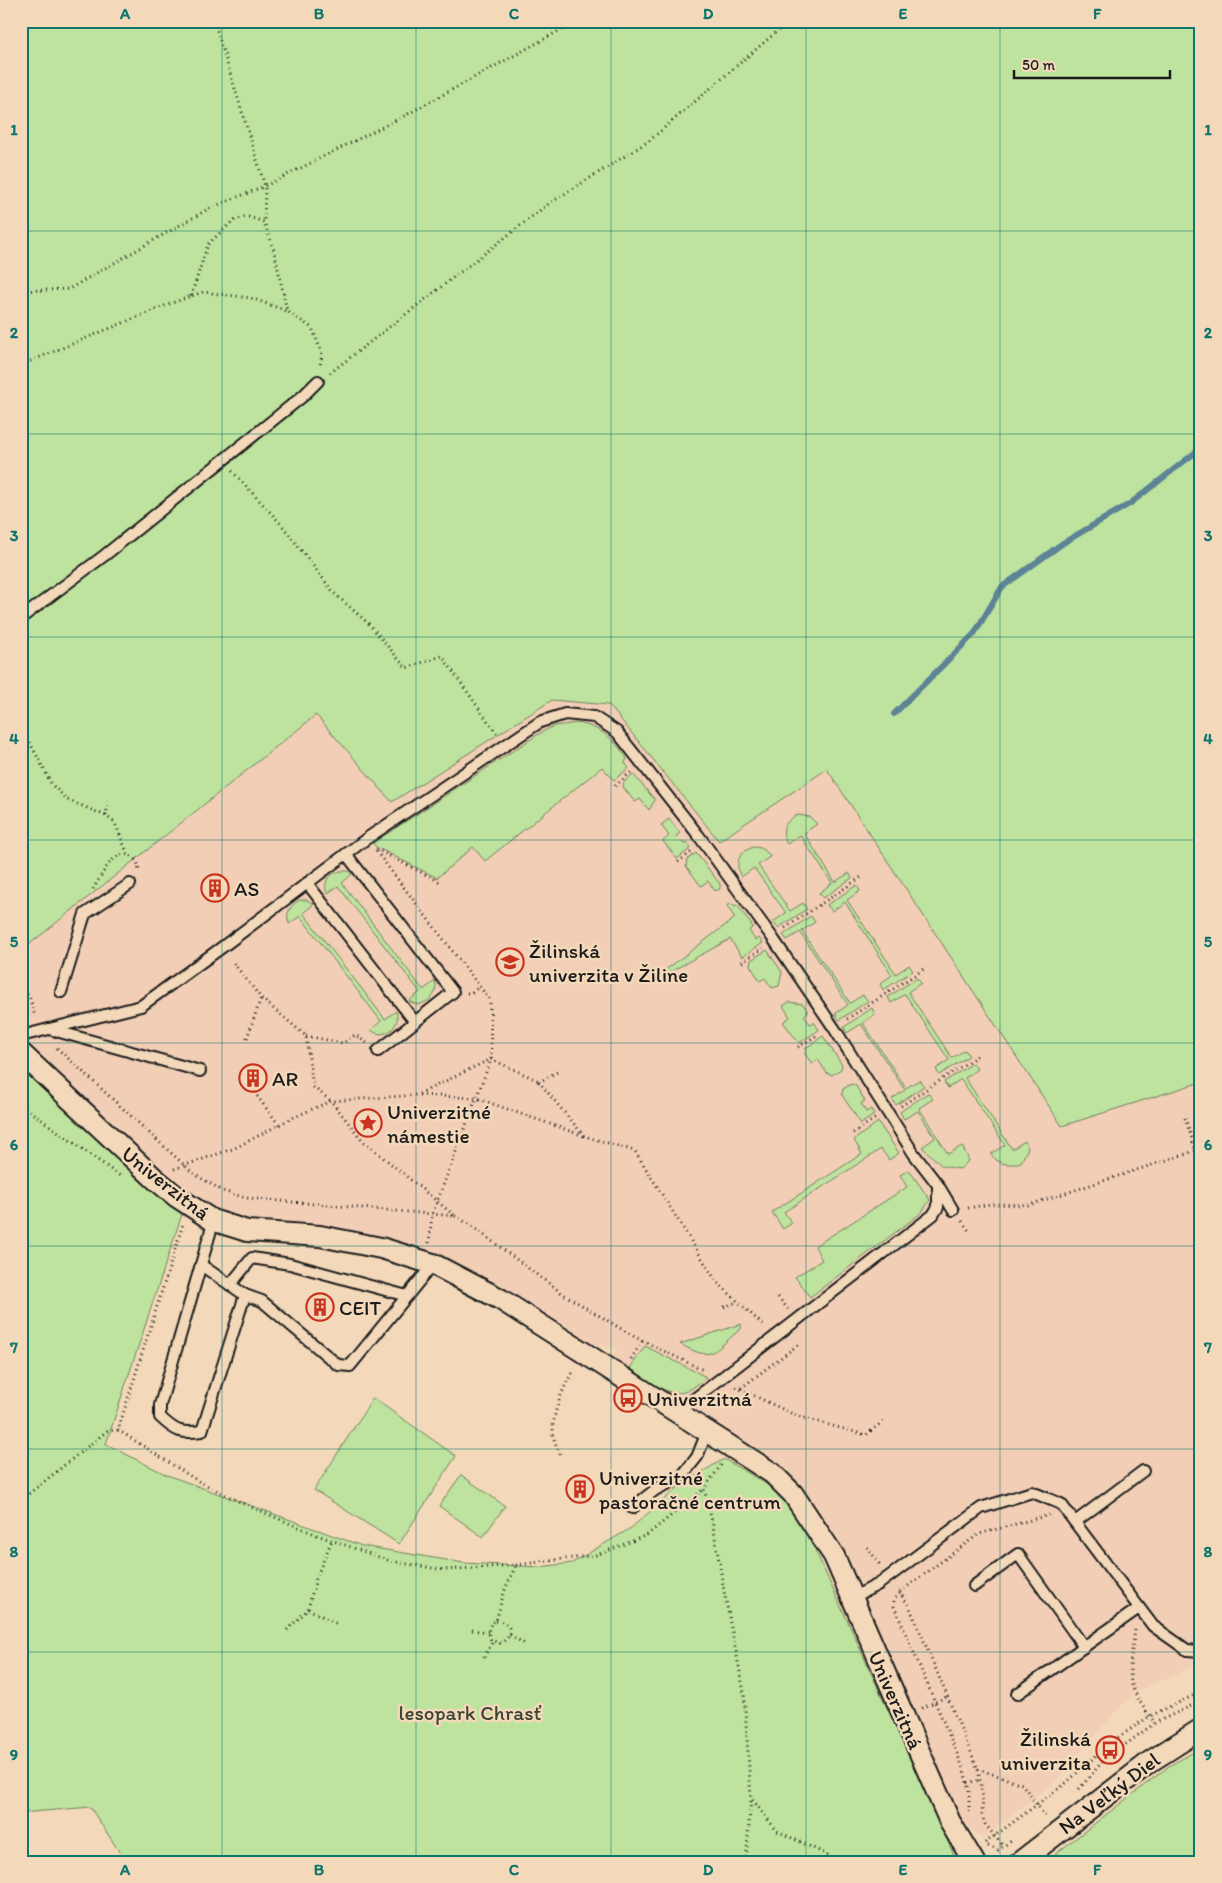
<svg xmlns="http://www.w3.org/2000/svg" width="1222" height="1883" font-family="Itim,sans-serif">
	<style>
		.built { fill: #f2ceb6 }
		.green { fill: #bee39e; stroke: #6d805d }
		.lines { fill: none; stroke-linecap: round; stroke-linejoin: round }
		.stream { stroke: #5c8396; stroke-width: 6 }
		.lane-casing { stroke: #1c1c1c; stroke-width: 14 }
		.street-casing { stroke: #1c1c1c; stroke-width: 24 }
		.path { stroke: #1c1c1c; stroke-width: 3; stroke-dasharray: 1 4; stroke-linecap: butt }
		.lane { stroke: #f3d9ba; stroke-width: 10 }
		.street { stroke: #f3d9ba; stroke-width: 20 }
		.grid { fill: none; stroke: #0f766e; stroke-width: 1; stroke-opacity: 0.55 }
		.labels { text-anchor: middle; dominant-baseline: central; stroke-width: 5; stroke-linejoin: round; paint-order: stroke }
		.poi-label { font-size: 21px; fill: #1c1c1c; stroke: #f3d9ba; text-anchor: start }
		.street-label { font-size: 21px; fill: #1c1c1c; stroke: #f3d9ba }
		.park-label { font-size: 21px; fill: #3c4436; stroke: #f3d9ba }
		.neatline { fill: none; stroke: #0f766e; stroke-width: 2 }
		.grid-label { font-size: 16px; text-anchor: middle; font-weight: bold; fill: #0f766e }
	</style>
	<rect width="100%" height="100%" fill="#f3d9ba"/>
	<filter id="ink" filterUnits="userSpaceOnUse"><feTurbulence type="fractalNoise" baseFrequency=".02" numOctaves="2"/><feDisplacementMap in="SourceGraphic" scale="10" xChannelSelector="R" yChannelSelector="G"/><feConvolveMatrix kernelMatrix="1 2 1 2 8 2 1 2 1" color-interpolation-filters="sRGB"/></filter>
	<g filter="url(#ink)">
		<polygon class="built" points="21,266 942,641 1201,1074 1201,1664 1152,1684 1135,1693 1122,1705 1053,1783 984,1837 976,1834 965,1824 959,1815 849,1565 811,1502 795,1482 722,1430 612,1358 616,1349 591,1344 559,1321 466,1271 380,1238 308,1224 270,1224 247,1221 221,1213 197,1202 161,1174 21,1044"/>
		<g class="green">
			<polygon points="21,21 1190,21 1201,31 1201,1082 1062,1126 827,769 719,841 609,705 552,700 392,802 316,715 21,951"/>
			<path d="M577 723C603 728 612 738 627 758L625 763 629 768 614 780 602 767 485 861 473 847 437 878 376 847 373 843 540 733 554 726Z"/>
			<polygon points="633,774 655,800 649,810 640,799 635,802 623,787 624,782"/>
			<path d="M798 815 810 817 817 824 804 833 835 882 849 873 852 878 823 898 819 893 832 883 800 835 787 844C779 831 785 820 798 815Z"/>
			<polygon points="669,819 680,833 676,836 684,844 687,842 691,848 677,859 663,841 669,836 661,825"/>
			<path d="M754 847 761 848 771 856 758 865 790 911 803 903 807 909 778 928 773 922 786 913 754 868 741 877C734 863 739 851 754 847Z"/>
			<polygon points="696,853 720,884 720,889 715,891 708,881 701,886 686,866 687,860"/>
			<path d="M341 871H348L352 874 342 883 423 990 435 981C439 995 429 1002 417 1005L409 1001 420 992 338 886 327 894C323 882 328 874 341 871Z"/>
			<polygon points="857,885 860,891 847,900 896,974 909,965 913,971 883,990 880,984 892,975 845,902 832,911 827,905"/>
			<path d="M300 900H307L314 904 303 913 385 1019 396 1011C402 1026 384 1041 371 1030L381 1021 300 916 289 924C285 913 290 905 300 900Z"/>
			<polygon points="730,904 738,906 753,927 749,930 755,940 759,938 763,943 742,957 730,939 644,986 735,918 727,906"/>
			<polygon points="811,916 815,922 802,931 850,1003 863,995 868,1001 839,1020 835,1014 848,1005 800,932 787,940 783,935"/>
			<polygon points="767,950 782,972 779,986 772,988 765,978 760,981 750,965 751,960"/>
			<polygon points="917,978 921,983 908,992 952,1058 965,1050 969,1056 939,1075 936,1069 949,1060 905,994 891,1003 888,997"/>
			<polygon points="789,1002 803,1004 808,1012 804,1016 810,1024 814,1022 819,1030 799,1043 783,1022 790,1017 783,1006"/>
			<polygon points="872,1008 875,1014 863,1023 906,1088 919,1080 924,1086 896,1105 892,1099 905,1090 861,1024 847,1033 844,1027"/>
			<polygon points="823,1036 842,1065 841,1069 832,1075 827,1073 818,1060 812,1064 805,1054 806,1048"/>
			<polygon points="21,1046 184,1208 106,1444 167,1475 362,1546 464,1563 539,1567 572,1563 631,1528 683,1483 724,1459 792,1499 957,1862 126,1862 90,1807 21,1813"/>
			<path d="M973 1063 977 1069 965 1078 1012 1149 1025 1141 1028 1148 1021 1162C1009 1166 998 1165 991 1154L1005 1145 961 1079 948 1088 944 1082Z"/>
			<polygon points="851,1084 856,1086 865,1101 861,1103 866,1112 871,1109 874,1115 861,1124 842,1095 843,1089"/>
			<polygon points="928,1093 933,1099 919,1108 948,1154 962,1146 969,1160 960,1169 942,1166 922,1147 935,1138 918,1111 904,1119 900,1112"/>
			<polygon points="878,1122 899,1153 889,1160 881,1149 784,1212 792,1223 783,1229 772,1212 862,1154 854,1140"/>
			<polygon points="909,1170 930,1200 921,1213 810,1297 795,1277 822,1260 815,1246 907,1187 900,1175"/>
			<path d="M741 1324V1329L737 1332C712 1353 712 1362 680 1344Z"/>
			<path d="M645 1346 706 1377C700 1382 694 1388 687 1391 668 1399 645 1378 630 1368Z"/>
			<polygon points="373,1398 456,1456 399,1544 314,1490"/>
			<polygon points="461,1475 505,1506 483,1537 439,1506"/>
			<polygon points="1201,1748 1201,1862 1045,1862 1169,1766"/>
		</g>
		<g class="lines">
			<polyline class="stream" points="894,714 974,634 1002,587 1063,543 1131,503 1201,448"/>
			<g class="lane-casing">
				<g id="lane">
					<polyline points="21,618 105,555 303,396 318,381"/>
					<polyline points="346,854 453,992 378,1051"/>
					<polyline points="307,883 415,1022"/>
					<polyline points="61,992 85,914 130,884"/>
					<polyline points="49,1029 200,1071"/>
					<polyline points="21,1036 141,1006 221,948 366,839 540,722 565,714 594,717 617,732 699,836 772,937 834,1028 914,1154 938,1185 953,1210"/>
					<path d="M212 1220 211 1230 160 1405V1417C176 1432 181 1434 202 1431L245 1295"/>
					<polyline points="201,1265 245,1295 262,1301 338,1365 350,1366 433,1264"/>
					<polyline points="230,1285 252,1258 290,1264 407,1296"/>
					<polyline points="676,1413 933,1215 938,1207 938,1186"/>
					<polyline points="632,1508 655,1490 681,1477 697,1457 707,1432"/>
					<polyline points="1075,1522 1143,1471"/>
					<polyline points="974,1586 1018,1554 1084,1647"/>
					<polyline points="852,1598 879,1584 981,1508 1032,1492 1061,1504 1153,1626 1187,1650 1201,1651"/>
					<polyline points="1017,1694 1139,1608"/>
				</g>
			</g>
			<g class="street-casing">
				<g id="street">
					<polyline points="21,1053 154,1178 177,1197 212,1220 247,1231 320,1236 381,1248 433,1264 500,1299 772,1473 793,1494 834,1556 950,1822 974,1862"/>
					<polyline points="1020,1862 1151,1761 1201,1729"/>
				</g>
			</g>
			<g class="path">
				<polyline points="214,21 265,186 264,222"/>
				<polyline points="21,291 69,289 208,209 265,186 406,115 577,21"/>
				<polyline points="191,296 208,244 233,221 246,216 264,222 274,250 287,311"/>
				<polyline points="21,365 169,304 203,292 251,298 287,311 312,328 322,353 320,366"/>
				<polyline points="330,373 547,205 649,141 789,21"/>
				<polyline points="232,471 281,524 334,593 370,625 406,668 442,656 497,734"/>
				<polyline points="21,730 28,739 52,785 68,800 106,816 115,823 128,855"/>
				<polyline points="615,786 631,772"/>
				<polyline points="106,816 108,801"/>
				<polyline points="376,849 440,882"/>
				<polyline points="678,862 693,851"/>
				<path d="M93 889C101 877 116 842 134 859 139 863 139 868 138 873"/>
				<polyline points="785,928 863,876"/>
				<polyline points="742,962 763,948"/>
				<polyline points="21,986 30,998 35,1017"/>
				<polyline points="467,993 471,993 479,987"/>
				<polyline points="847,1019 924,969"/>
				<polyline points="306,1036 343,1043 355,1035 367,1043"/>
				<polyline points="247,1038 261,998"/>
				<polyline points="798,1047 819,1034"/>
				<polyline points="57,1048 194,1174 223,1191 246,1198 455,1216 363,1141 331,1101 313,1087 306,1036 261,998 231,960"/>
				<polyline points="557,1072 539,1082 584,1136 635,1151 716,1281 764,1326"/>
				<polyline points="419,1095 476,1098 584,1136"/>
				<polyline points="257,1096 279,1125"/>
				<polyline points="21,1105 120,1176"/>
				<polyline points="901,1106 980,1054"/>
				<polyline points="1185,1118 1196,1151 1201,1157"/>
				<polyline points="853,1133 876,1118"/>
				<polyline points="174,1169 235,1148 290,1119 331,1101 417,1095 491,1059 490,1000 376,851"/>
				<polyline points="968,1208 991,1204 1029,1205 1201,1149"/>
				<polyline points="455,1216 469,1224 563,1294 635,1337 705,1371"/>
				<polyline points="962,1221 970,1232"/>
				<polyline points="429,1243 432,1215 491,1059 539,1081"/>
				<polyline points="778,1297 788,1309"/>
				<polyline points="724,1307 737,1302"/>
				<polyline points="631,1359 643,1340"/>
				<polyline points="736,1387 797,1416 866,1435 886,1419"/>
				<polyline points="741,1388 799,1344"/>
				<polyline points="118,1430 198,1481 244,1504 317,1535 390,1561 444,1570 516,1565 597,1555 647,1535 704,1489"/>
				<path d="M560 1454C558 1449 555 1444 554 1439 549 1421 563 1385 574 1371"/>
				<polyline points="721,1465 704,1489 713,1525 724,1591 744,1692 751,1798 777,1831 830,1856 836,1862"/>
				<polyline points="21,1500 107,1431 118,1430 183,1224"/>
				<polyline points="867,1547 880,1565"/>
				<polyline points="900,1592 979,1534 1049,1515"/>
				<polyline points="308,1609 339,1625"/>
				<path d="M496 1621C512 1621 515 1637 500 1643L491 1640 488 1632 491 1623 496 1621 504 1592 516 1565"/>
				<polyline points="287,1630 308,1609 316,1578 332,1540"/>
				<polyline points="472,1630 488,1632"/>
				<path d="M1135 1630C1133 1646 1128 1665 1131 1682 1135 1697 1146 1711 1155 1723"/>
				<polyline points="510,1635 525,1644"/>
				<polyline points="484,1657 493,1641"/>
				<polyline points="922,1708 946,1697"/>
				<polyline points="978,1769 1022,1784 1045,1816"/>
				<polyline points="967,1783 980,1780"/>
				<polyline points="1079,1789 1103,1761 1155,1723 1201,1701"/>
				<polyline points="969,1812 969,1791 964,1770 894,1606 894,1599 900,1593 909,1606 978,1769 983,1797 982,1815 985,1824 1003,1846"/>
				<polyline points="985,1843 1065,1784 1110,1743 1150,1716 1201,1692"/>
				<polyline points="988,1846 998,1850 1011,1841"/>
				<polyline points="746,1862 751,1798"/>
			</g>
			<use href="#lane" class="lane"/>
			<use href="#street" class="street"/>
		</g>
	</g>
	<path class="grid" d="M222 21V1862M416 21V1862M611 21V1862M806 21V1862M1000 21V1862M21 231H1201M21 434H1201M21 637H1201M21 840H1201M21 1043H1201M21 1246H1201M21 1449H1201M21 1652H1201"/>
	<defs>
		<g id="building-ring" transform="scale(1.4375)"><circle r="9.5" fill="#f3d9ba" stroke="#c8321e" stroke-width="1.5"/><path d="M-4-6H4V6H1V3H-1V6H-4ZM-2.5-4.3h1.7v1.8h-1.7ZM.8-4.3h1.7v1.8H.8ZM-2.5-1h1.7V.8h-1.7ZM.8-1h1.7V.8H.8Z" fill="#c8321e"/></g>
		<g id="university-ring" transform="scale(1.4375)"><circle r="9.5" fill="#f3d9ba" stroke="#c8321e" stroke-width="1.5"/><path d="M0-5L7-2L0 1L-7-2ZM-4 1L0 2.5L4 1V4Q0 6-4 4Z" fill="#c8321e"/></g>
		<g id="sight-ring" transform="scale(1.4375)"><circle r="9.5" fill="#f3d9ba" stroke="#c8321e" stroke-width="1.5"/><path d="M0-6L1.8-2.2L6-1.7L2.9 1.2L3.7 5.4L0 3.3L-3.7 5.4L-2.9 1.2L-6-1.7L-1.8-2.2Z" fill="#c8321e"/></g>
		<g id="bus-ring" transform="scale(1.4375)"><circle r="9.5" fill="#f3d9ba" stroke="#c8321e" stroke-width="1.5"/><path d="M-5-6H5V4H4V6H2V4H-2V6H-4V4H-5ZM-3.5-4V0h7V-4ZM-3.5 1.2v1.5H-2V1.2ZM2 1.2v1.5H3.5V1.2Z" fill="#c8321e"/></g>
	</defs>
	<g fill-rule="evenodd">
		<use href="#building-ring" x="215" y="888"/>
		<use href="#university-ring" x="510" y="962"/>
		<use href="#building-ring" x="253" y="1078"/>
		<use href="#sight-ring" x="368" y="1123"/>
		<use href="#building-ring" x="320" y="1307"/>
		<use href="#bus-ring" x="628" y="1398"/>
		<use href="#building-ring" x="580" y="1489"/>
		<use href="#bus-ring" x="1110" y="1750"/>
	</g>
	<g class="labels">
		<g class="poi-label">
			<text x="234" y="888">AS</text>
			<text x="529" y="950">Žilinská<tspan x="529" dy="24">univerzita v Žiline</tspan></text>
			<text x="272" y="1078">AR</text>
			<text x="387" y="1111">Univerzitné<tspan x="387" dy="24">námestie</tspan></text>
			<text x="339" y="1307">CEIT</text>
			<text x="647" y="1398">Univerzitná</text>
			<text x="599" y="1477">Univerzitné<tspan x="599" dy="24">pastoračné centrum</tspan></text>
			<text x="1091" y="1738" text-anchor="end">Žilinská<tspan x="1091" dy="24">univerzita</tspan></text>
		</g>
		<g class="street-label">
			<text transform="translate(166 1183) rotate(38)">Univerzitná</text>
			<text transform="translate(896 1700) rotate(66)">Univerzitná</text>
			<text transform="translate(1109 1793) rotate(-37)">Na Veľký Diel</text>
		</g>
		<g class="park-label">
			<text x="470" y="1712">lesopark Chrasť</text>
		</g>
	</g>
	<rect width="1222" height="1883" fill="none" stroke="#f3d9ba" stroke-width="55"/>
	<path d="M1014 70v8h156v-8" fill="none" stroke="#1c1c1c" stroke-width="2.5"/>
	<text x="1022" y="70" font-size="15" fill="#1c1c1c" stroke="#f3d9ba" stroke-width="4" paint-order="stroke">50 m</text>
	<rect x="28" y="28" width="1166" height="1828" class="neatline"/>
	<g class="grid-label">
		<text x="125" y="19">A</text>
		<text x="319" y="19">B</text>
		<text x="514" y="19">C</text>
		<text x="708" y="19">D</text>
		<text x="903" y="19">E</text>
		<text x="1097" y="19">F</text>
		<text x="14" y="135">1</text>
		<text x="1208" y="135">1</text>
		<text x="14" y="338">2</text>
		<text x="1208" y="338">2</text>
		<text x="14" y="541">3</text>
		<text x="1208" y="541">3</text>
		<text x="14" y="744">4</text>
		<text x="1208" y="744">4</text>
		<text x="14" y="947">5</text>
		<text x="1208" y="947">5</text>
		<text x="14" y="1150">6</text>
		<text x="1208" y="1150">6</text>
		<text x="14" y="1353">7</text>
		<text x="1208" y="1353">7</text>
		<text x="14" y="1557">8</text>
		<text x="1208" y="1557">8</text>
		<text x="14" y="1760">9</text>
		<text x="1208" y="1760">9</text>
		<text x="125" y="1875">A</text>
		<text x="319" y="1875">B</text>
		<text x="514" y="1875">C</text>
		<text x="708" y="1875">D</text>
		<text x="903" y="1875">E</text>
		<text x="1097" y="1875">F</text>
	</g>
</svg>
